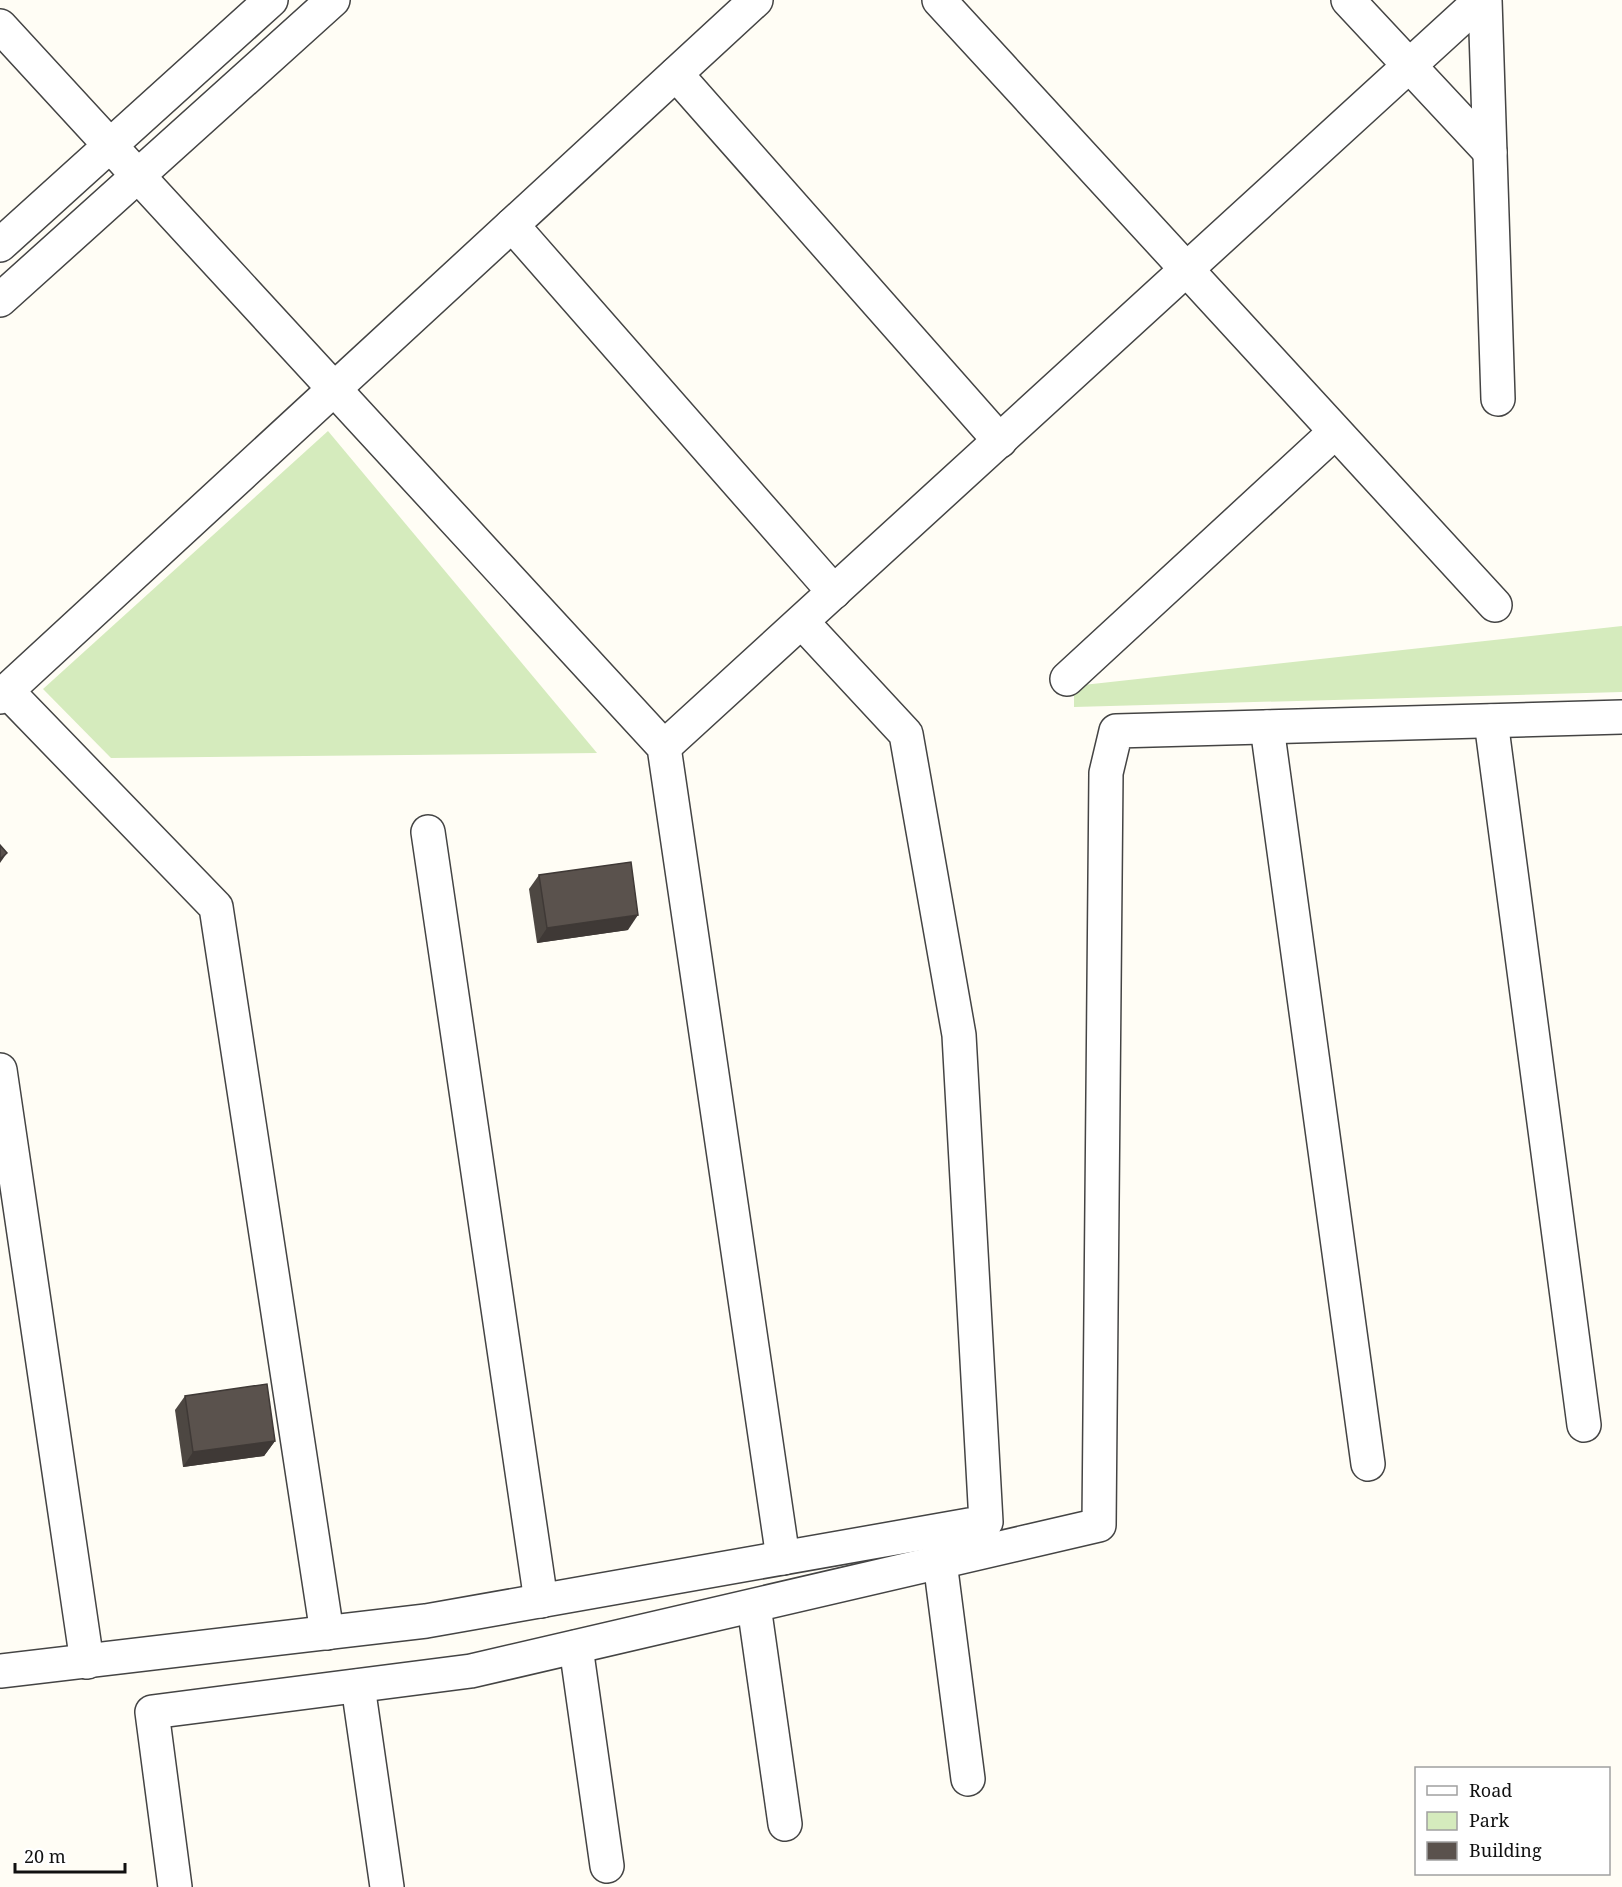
<svg xmlns="http://www.w3.org/2000/svg" width="1622" height="1887" font-family="'Noto Serif',serif">
	<style>
		.green { fill: #d5ebbd }
		.lines { fill: none; stroke-linecap: round; stroke-linejoin: round }
		.minor-casing { stroke: #444; stroke-width: 36 }
		.minor { stroke: #fff; stroke-width: 33 }
		.wall { fill: #4d4742 }
		.shaded-wall { fill: #3f3936 }
		.building { fill: #5a524d; stroke: #3f3936; stroke-width: 1.5 }
	</style>
	<rect width="100%" height="100%" fill="#fffdf5"/>
	<g class="green">
		<polygon points="328,431 597,753 111,758 43,689"/>
		<polygon points="1622,626 1622,692 1074,707 1074,686"/>
	</g>
	<g class="lines">
		<g class="minor-casing">
			<g id="minor">
				<polyline points="939,0 1495,605"/>
				<polyline points="1348,0 1490,152"/>
				<polyline points="1485,0 1498,399"/>
				<polyline points="0,26 664,747 783,1558"/>
				<polyline points="676,74 1000,441"/>
				<polyline points="512,225 834,592"/>
				<polyline points="0,245 271,0"/>
				<polyline points="0,300 333,0"/>
				<polyline points="1067,679 1335,432"/>
				<polyline points="7,691 216,907 327,1633"/>
				<polyline points="0,697 756,0"/>
				<polyline points="1491,721 1584,1425"/>
				<polyline points="1267,727 1368,1464"/>
				<polyline points="664,747 1481,0"/>
				<polyline points="428,832 541,1601"/>
				<polyline points="0,1070 87,1662"/>
				<polyline points="940,1562 968,1779"/>
				<polyline points="754,1606 785,1824"/>
				<polyline points="576,1647 607,1866"/>
				<polyline points="0,1671 426,1621 986,1522 959,1035 906,734 802,622"/>
				<polyline points="358,1686 387,1887"/>
				<polyline points="175,1887 152,1712 471,1671 1099,1525 1106,773 1116,731 1622,717"/>
			</g>
		</g>
		<use href="#minor" class="minor"/>
	</g>
	<g class="wall">
		<polygon points="539,875 628,930 537,943 529,889"/>
		<polygon points="185,1396 275,1441 264,1456 183,1467 175,1410"/>
	</g>
	<g class="shaded-wall">
		<polygon points="7,853 0,863 0,859"/>
		<polygon points="638,915 628,930 537,943 547,928"/>
		<polygon points="275,1441 264,1456 183,1467 193,1452"/>
	</g>
	<g class="building">
		<polygon points="0,845 7,853 0,859"/>
		<polygon points="631,862 638,915 547,928 539,875"/>
		<polygon points="267,1384 275,1441 193,1452 185,1396"/>
	</g>
	<rect x="1415" y="1767" width="195" height="108" fill="#ffffff" stroke="#a0a0a0" stroke-width="1.5"/>
	<rect x="1427" y="1786" width="30" height="9" fill="#ffffff" stroke="#a0a0a0" stroke-width="1.5"/>
	<text x="1469" y="1797" font-size="18" fill="#111111">Road</text>
	<rect x="1427" y="1812" width="30" height="18" fill="#d5ebbd" stroke="#a0a0a0" stroke-width="1.5"/>
	<text x="1469" y="1827" font-size="18" fill="#111111">Park</text>
	<rect x="1427" y="1842" width="30" height="18" fill="#5a524d" stroke="#a0a0a0" stroke-width="1.5"/>
	<text x="1469" y="1857" font-size="18" fill="#111111">Building</text>
	<path d="M15 1863v9h110v-9" fill="none" stroke="#111111" stroke-width="3"/>
	<text x="24" y="1863" font-size="18" fill="#111111" stroke="#ffffff" stroke-width="4.5" paint-order="stroke">20 m</text>
</svg>
